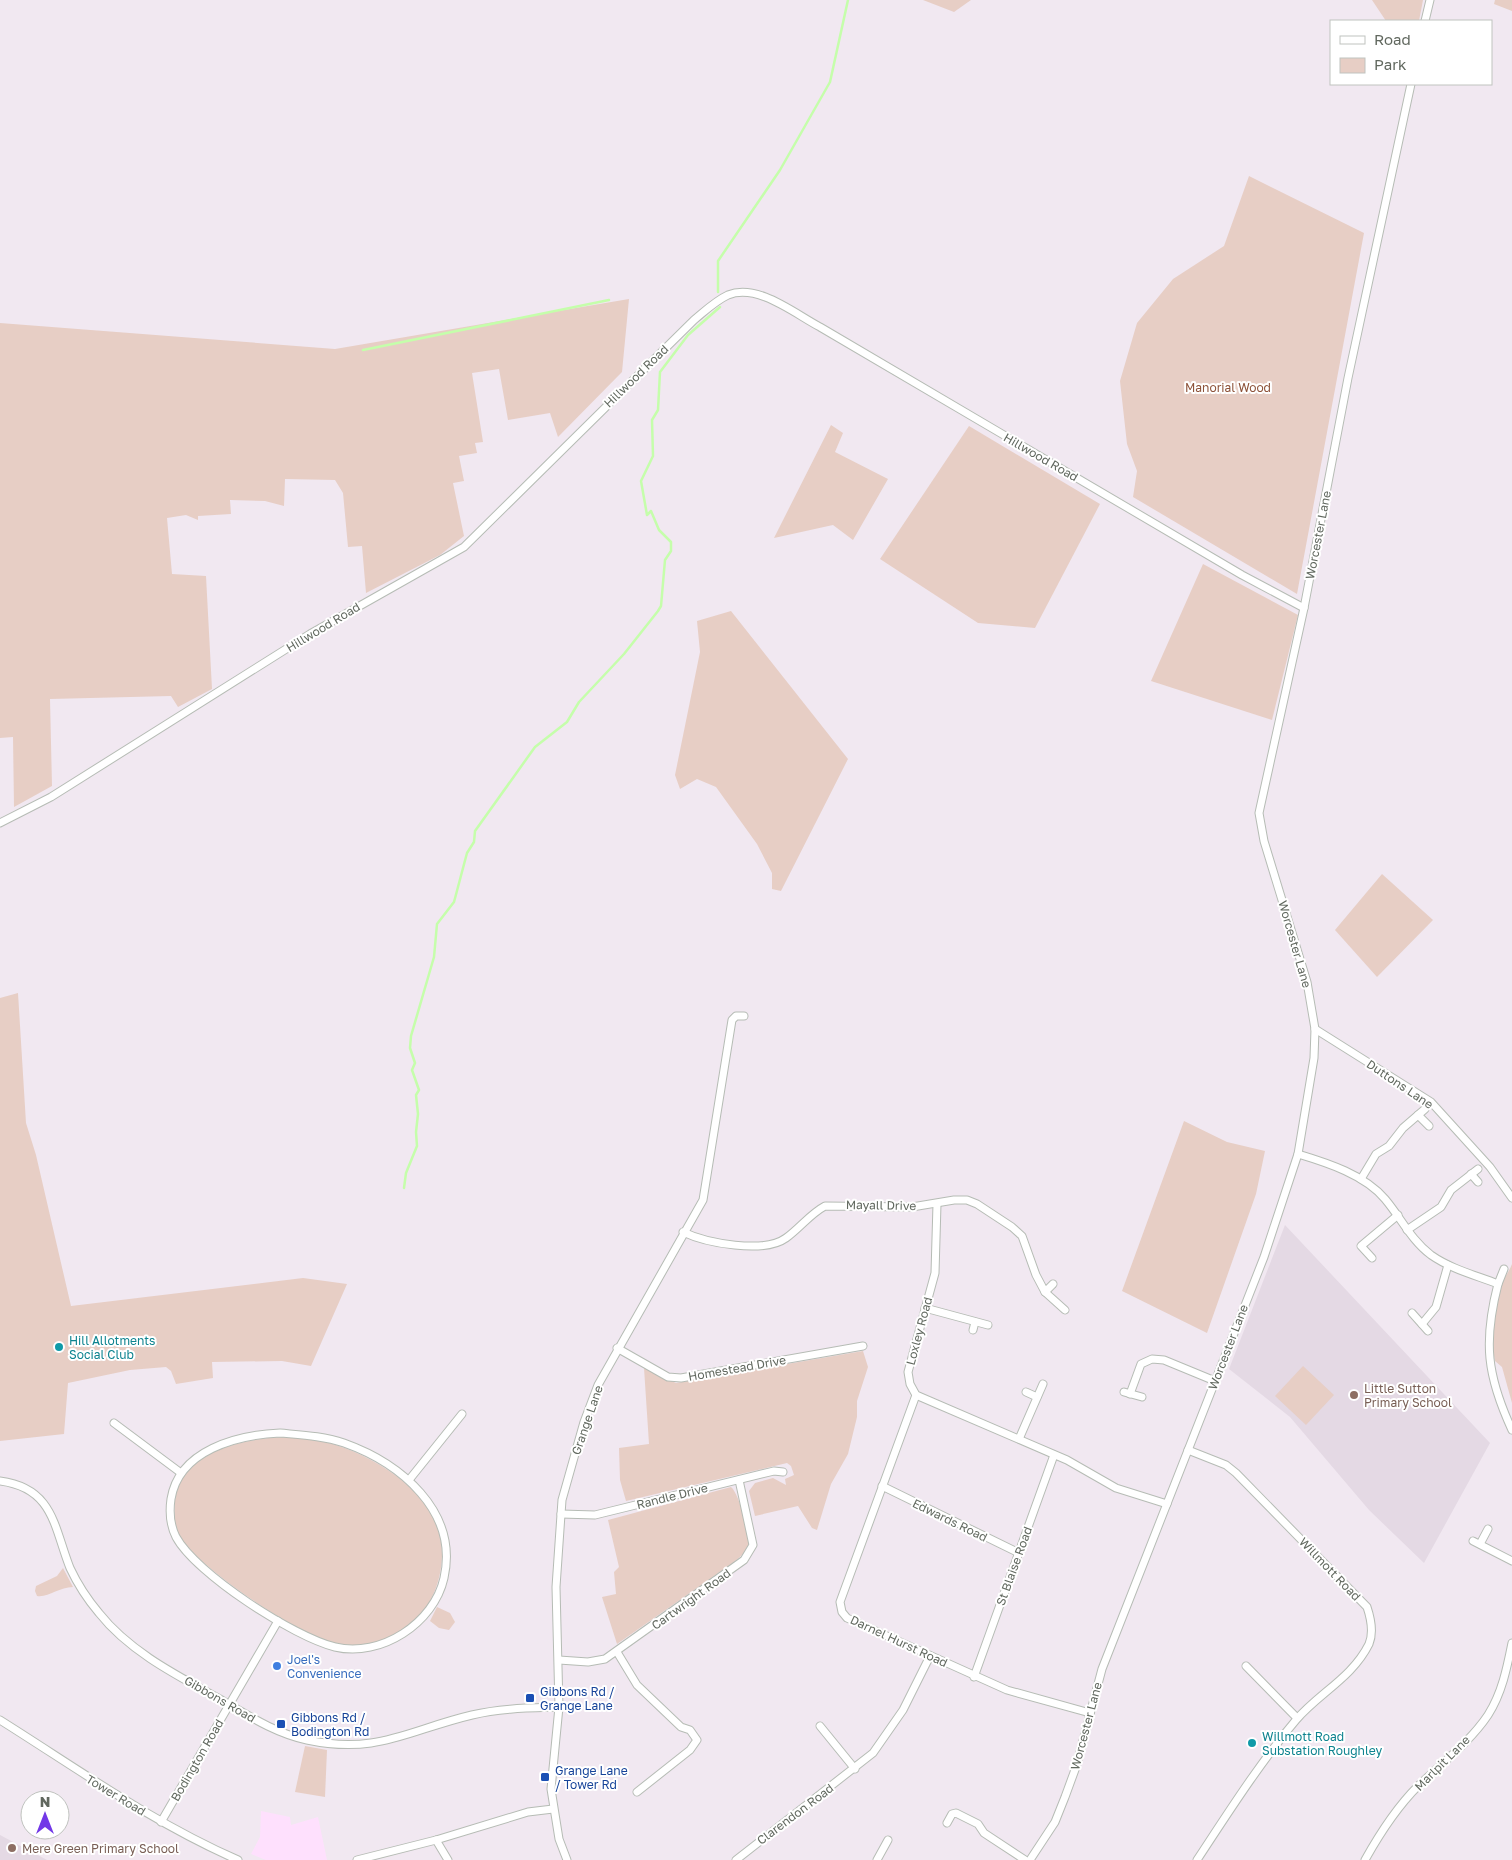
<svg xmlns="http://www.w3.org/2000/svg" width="1512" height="1860" font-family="'Golos Text',sans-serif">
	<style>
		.commercial { fill: #fee0fd }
		.education { fill: #e4d9e4 }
		.green { fill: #e7cec5 }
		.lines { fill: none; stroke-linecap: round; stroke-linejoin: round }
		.stream { stroke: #c5feab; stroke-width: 2.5 }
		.street-casing { stroke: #b6bcb5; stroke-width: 9 }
		.street { stroke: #fff; stroke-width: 7 }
		.culture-dot { fill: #0f9aa8; stroke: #fff; stroke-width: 2 }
		.education-dot { fill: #8d6e63; stroke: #fff; stroke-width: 2 }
		.shop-dot { fill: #3f7fe0; stroke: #fff; stroke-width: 2 }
		.transit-dot { fill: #1a4fb4; stroke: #fff; stroke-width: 2 }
		.labels { text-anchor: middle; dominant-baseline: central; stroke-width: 4; stroke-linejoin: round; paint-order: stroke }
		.street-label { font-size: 12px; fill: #61685f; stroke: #fff }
		.park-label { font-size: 12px; fill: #8d5239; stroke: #fff }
		.culture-label { font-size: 12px; fill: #0d838f; stroke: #fff; text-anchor: start }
		.education-label { font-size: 12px; fill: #785e54; stroke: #fff; text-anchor: start }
		.shop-label { font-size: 12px; fill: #366cbe; stroke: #fff; text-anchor: start }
		.transit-label { font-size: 12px; fill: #164399; stroke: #fff; text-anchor: start }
	</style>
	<rect width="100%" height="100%" fill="#f1e8f1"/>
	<polygon class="commercial" points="261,1811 290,1817 291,1825 318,1817 327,1860 266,1860 251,1854 260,1837"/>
	<g class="education">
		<polygon points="1285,1225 1490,1443 1424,1563 1369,1510 1290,1417 1229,1369"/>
		<polygon points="0,1835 47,1860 0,1860"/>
	</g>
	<g class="green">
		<polygon points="923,0 971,0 954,12"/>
		<polygon points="1372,0 1423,0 1419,21 1386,21"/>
		<polygon points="1495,0 1512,0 1512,11 1494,4"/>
		<polygon points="1249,176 1364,233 1297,594 1133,497 1137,471 1127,444 1120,381 1137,323 1173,279 1224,246"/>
		<polygon points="629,299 622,372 558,437 550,413 508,420 499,369 472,373 483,442 475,443 477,453 459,456 464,481 453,483 464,536 440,555 366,593 362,546 348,547 343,493 335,480 285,479 284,506 265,501 230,500 231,514 198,516 198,520 186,515 167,518 172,574 206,576 212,689 178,707 171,696 50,699 52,786 14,807 13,737 0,738 0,323 335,349"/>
		<polygon points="831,425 843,433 835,452 888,479 853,540 833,525 774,538"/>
		<polygon points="969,426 1100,504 1035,628 978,623 880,559"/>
		<polygon points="1203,564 1298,615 1272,720 1151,681"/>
		<polygon points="731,611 848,759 781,891 772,889 772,873 757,844 716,787 697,779 680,789 675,775 700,652 697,621"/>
		<polygon points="1382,874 1433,920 1377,977 1335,930"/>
		<polygon points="18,993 26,1123 36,1155 71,1306 303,1278 347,1284 311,1366 282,1361 212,1362 213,1378 176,1384 171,1371 166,1367 130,1370 68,1383 64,1434 0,1441 0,998"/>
		<polygon points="1184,1121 1227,1142 1265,1151 1256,1194 1207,1333 1122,1291"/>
		<path d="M1512 1264V1403L1502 1367 1495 1361C1490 1340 1496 1302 1503 1282 1505 1276 1510 1270 1512 1264Z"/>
		<polygon points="863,1351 868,1367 857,1401 857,1417 848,1454 831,1484 817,1530 812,1528 798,1506 755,1516 749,1491 755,1483 773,1478 786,1485 785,1479 794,1475 791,1466 787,1463 626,1501 620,1480 619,1448 649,1444 644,1368 676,1383"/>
		<polygon points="1303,1366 1334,1395 1306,1425 1275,1396"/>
		<path d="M282 1437C294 1438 307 1437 319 1440 372 1453 443 1493 442 1556 441 1582 431 1609 409 1625 394 1636 377 1645 358 1645 346 1646 332 1643 321 1639 287 1626 196 1566 179 1535 174 1524 174 1513 175 1501 181 1452 241 1439 282 1437Z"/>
		<path d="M731 1487C739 1493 751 1537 748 1547 745 1553 739 1558 734 1562L617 1644 602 1597 616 1594 614 1572 619 1567 608 1520Z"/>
		<path d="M63 1568 73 1587C59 1587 48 1598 37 1596L35 1591 36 1586 57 1576Z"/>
		<polygon points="437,1607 450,1613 455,1622 449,1630 439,1628 430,1621"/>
		<polygon points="305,1746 327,1750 325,1797 295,1792"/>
	</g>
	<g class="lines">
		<g class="stream">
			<polyline points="718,292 718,261 780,170 830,82 848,0"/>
			<polyline points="363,350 609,300"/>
			<polyline points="404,1188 406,1173 417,1146 416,1132 418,1114 416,1095 419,1090 412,1070 415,1063 410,1048 411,1036 434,957 437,924 454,902 467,853 474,842 475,831 535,747 567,722 579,702 624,654 658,611 661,606 665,560 671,551 671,542 659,530 651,511 647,515 641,481 653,456 652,420 658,410 660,372 688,335 720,307"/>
		</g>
		<g class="street-casing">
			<g id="street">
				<polyline points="1425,21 1430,0"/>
				<path d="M0 823 51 797 310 634 464 547 694 320C705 311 715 301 728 295 758 283 795 314 820 327L1242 575 1304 608"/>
				<polyline points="1315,1029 1431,1102 1490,1167 1512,1198"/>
				<polyline points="1418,1115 1429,1126"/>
				<path d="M1298 1154C1328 1163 1365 1175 1385 1199 1401 1218 1411 1240 1431 1255 1451 1269 1475 1275 1498 1284 1483 1342 1487 1376 1512 1430"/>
				<polyline points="1471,1174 1478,1182"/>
				<polyline points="1361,1179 1376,1154 1389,1146 1403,1128 1425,1109"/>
				<polyline points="937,1204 935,1273 908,1372 910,1384 916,1395 1067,1460 1116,1488 1167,1504"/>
				<polyline points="1407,1230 1441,1207 1451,1190 1478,1169"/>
				<path d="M683 1232C706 1243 764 1254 786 1238 800 1228 810 1214 825 1206L912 1207 954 1200H967L977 1204 1012 1227 1022 1236 1036 1275 1045 1292 1065 1310"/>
				<polyline points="1372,1258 1361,1246 1398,1215"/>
				<polyline points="1498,1284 1504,1269"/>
				<polyline points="1045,1292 1053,1284"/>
				<polyline points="925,1308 988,1325"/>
				<polyline points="1412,1313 1428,1331"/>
				<polyline points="1422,1324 1436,1307 1448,1265"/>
				<polyline points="973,1330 975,1322"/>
				<polyline points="617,1348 668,1377 681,1378 863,1346"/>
				<polyline points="1026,1392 1037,1397"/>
				<polyline points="1124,1392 1142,1397"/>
				<polyline points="1130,1394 1141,1364 1152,1359 1164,1360 1215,1381"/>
				<polyline points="916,1395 840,1602 842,1612 847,1618 1007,1690 1090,1713"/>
				<polyline points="114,1423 181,1473"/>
				<path d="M280 1433C301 1435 323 1436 344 1443 400 1463 459 1511 444 1578 434 1623 381 1658 335 1647 294 1637 196 1574 176 1537 170 1525 169 1513 171 1499 179 1450 237 1435 280 1433Z"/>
				<polyline points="1019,1439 1043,1384"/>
				<path d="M1188 1450 1226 1465 1236 1473 1367 1607C1371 1619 1374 1632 1369 1644 1352 1678 1319 1693 1296 1720 1259 1764 1228 1813 1197 1860"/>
				<polyline points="409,1480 462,1414"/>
				<path d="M0 1481C54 1488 54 1528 70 1568 77 1583 88 1600 99 1613 129 1651 176 1675 218 1698 246 1714 274 1733 307 1740 378 1755 408 1730 472 1715 501 1708 530 1708 559 1707"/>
				<polyline points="882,1486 1019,1553"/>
				<polyline points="561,1514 595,1515 774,1471 783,1472"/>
				<polyline points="1473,1541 1512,1561"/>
				<polyline points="1480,1544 1488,1529"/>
				<polyline points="617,1652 637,1685 681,1727 690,1730 697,1740 690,1750 637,1792"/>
				<polyline points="559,1660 588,1662 605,1659 744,1560 753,1545 739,1480"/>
				<polyline points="1246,1666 1297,1718"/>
				<polyline points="974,1677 1054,1455"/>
				<path d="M0 1720C78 1769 153 1823 238 1860"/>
				<polyline points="820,1726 855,1769"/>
				<polyline points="161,1822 278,1621"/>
				<polyline points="947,1823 952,1814 956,1813 978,1824 984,1833 1025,1860"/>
				<polyline points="436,1840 448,1860"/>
				<polyline points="357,1860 436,1840 528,1812 553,1809"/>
				<polyline points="567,1860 559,1839 551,1789 559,1707 556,1587 562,1500 584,1422 598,1385 703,1200 732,1020 736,1016 744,1016"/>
				<polyline points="736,1860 873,1753 903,1710 930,1656"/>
				<polyline points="877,1860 888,1840"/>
				<polyline points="1030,1860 1055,1822 1065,1797 1076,1767 1102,1669 1264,1257 1298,1154 1314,1058 1315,1029 1307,982 1264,841 1259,813 1304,608 1348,378 1411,84"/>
				<path d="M1365 1860C1380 1833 1397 1807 1418 1786 1442 1763 1470 1742 1488 1715 1502 1693 1507 1668 1512 1643"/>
			</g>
		</g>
		<use href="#street" class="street"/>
	</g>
	<g class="culture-dot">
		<circle cx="59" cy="1347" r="5"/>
		<circle cx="1252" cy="1743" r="5"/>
	</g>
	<g class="education-dot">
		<circle cx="1354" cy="1395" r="5"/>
		<circle cx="12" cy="1848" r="5"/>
	</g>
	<circle class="shop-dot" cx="277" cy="1666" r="5"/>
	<g class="transit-dot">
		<rect x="525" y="1693" width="10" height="10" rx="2.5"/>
		<rect x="276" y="1719" width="10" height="10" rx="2.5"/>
		<rect x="540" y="1772" width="10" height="10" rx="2.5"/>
	</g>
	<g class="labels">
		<g class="street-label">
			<text transform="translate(636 376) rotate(-44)">Hillwood Road</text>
			<text transform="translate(1041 457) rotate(30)">Hillwood Road</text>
			<text transform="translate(1318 535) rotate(-79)">Worcester Lane</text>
			<text transform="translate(323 627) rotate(-31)">Hillwood Road</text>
			<text transform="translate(1295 944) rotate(74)">Worcester Lane</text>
			<text transform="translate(1400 1084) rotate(34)">Duttons Lane</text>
			<text transform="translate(881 1205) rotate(1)">Mayall Drive</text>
			<text transform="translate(919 1331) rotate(-75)">Loxley Road</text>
			<text transform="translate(1228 1347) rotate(-69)">Worcester Lane</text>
			<text transform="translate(737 1368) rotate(-10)">Homestead Drive</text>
			<text transform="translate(587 1420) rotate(-71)">Grange Lane</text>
			<text transform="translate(672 1496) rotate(-14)">Randle Drive</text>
			<text transform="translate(950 1520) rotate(26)">Edwards Road</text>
			<text transform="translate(1014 1566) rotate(-70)">St Blaise Road</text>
			<text transform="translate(1330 1569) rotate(46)">Willmott Road</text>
			<text transform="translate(691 1599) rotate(-36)">Cartwright Road</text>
			<text transform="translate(899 1641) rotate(25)">Darnel Hurst Road</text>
			<text transform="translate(220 1699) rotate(30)">Gibbons Road</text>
			<text transform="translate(1086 1726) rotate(-75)">Worcester Lane</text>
			<text transform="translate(197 1760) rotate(-60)">Bodington Road</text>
			<text transform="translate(1442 1763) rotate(-45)">Marlpit Lane</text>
			<text transform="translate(116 1795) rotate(31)">Tower Road</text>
			<text transform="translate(795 1814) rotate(-37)">Clarendon Road</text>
		</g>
		<g class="park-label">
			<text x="1228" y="387">Manorial Wood</text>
		</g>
		<g class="culture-label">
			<text x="69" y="1340">Hill Allotments<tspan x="69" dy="14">Social Club</tspan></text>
			<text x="1262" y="1736">Willmott Road<tspan x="1262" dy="14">Substation Roughley</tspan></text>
		</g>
		<g class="education-label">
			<text x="1364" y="1388">Little Sutton<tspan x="1364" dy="14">Primary School</tspan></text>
			<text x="22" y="1848">Mere Green Primary School</text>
		</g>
		<g class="shop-label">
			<text x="287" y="1659">Joel's<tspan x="287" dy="14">Convenience</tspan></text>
		</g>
		<g class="transit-label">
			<text x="540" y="1691">Gibbons Rd /<tspan x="540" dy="14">Grange Lane</tspan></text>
			<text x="291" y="1717">Gibbons Rd /<tspan x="291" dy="14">Bodington Rd</tspan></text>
			<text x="555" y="1770">Grange Lane<tspan x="555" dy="14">/ Tower Rd</tspan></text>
		</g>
	</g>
	<rect x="1330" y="20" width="162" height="65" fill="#ffffff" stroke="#c0c3bf"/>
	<rect x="1340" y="36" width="25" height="8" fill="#ffffff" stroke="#c0c3bf"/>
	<text x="1374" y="45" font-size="15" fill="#61685f">Road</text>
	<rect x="1340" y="58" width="25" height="15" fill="#e7cec5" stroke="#c0c3bf"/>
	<text x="1374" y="70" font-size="15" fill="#61685f">Park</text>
	<g transform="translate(45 1815)"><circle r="24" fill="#ffffff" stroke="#c0c3bf"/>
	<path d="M0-4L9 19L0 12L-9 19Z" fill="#7238e7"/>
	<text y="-8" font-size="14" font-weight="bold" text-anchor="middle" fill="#61685f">N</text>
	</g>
</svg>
